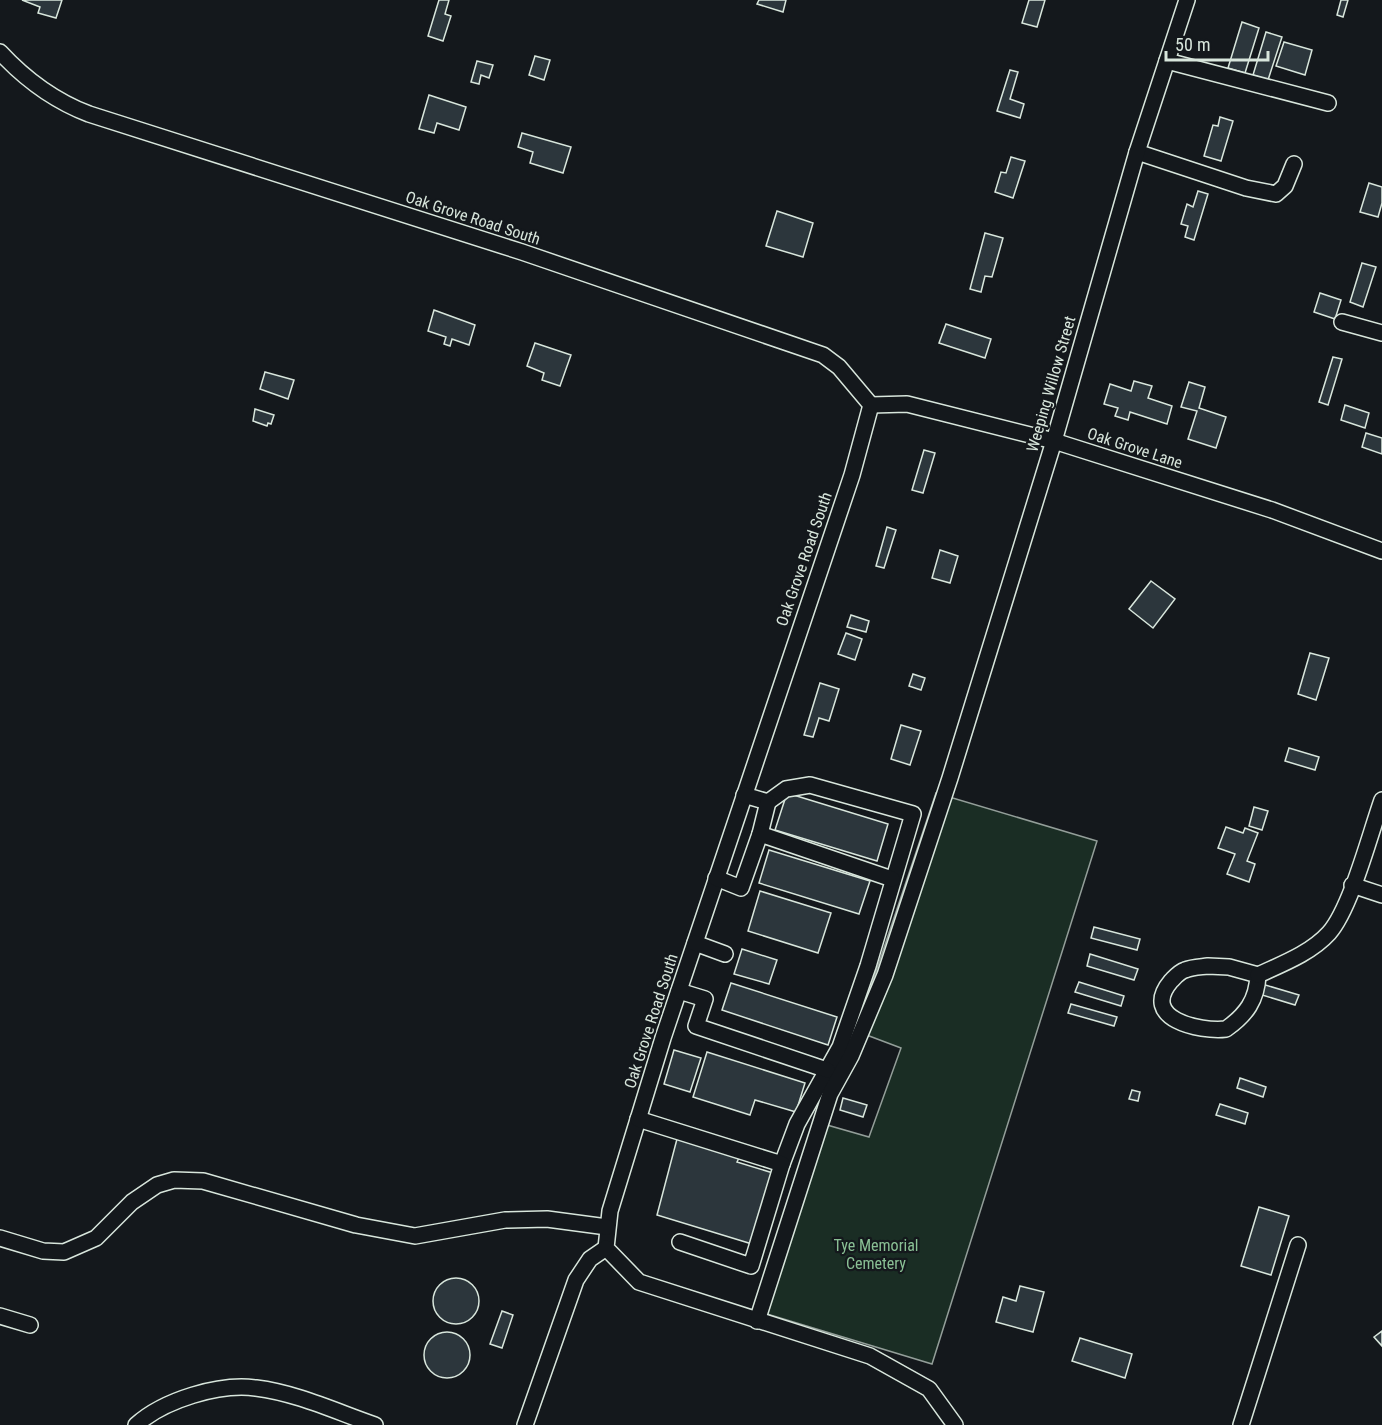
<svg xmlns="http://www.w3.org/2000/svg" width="1382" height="1425" font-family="'Roboto Condensed',sans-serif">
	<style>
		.green { fill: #1a2d24; stroke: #939e99; stroke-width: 1.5 }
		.building { fill: #2c363c; stroke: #d8e6dc; stroke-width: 1.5 }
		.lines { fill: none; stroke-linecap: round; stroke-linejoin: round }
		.minor-casing { stroke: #d8e6dc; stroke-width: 18 }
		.minor { stroke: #14181c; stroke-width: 15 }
		.labels { text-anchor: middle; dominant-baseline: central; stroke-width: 4.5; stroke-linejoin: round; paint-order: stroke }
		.street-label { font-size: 16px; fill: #d8e6dc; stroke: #14181c }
		.park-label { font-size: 16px; fill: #8ac095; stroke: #14181c }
	</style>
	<rect width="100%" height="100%" fill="#14181c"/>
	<polygon class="green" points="936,793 1097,841 932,1364 767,1314 827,1125 869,1137 901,1048 856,1031"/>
	<g class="building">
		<polygon points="22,0 62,0 56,18 38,13 40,7"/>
		<polygon points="439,0 449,0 445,14 451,16 443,41 428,36"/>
		<polygon points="759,0 786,0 783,12 757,4"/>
		<polygon points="1029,0 1045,0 1037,27 1022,23"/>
		<polygon points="1341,0 1348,0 1343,17 1337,15"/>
		<polygon points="1242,22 1259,28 1245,73 1228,68"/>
		<polygon points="1266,32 1282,37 1268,80 1253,75"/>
		<polygon points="1284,42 1312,50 1305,75 1276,66"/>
		<polygon points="535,56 550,60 544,80 529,75"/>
		<polygon points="477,61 493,65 489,78 481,75 479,84 471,82"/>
		<polygon points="1010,70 1018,72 1010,99 1024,104 1020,118 997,111"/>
		<polygon points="429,95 466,107 459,130 437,123 434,133 419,129"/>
		<polygon points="1220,117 1233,121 1221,161 1204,156 1213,125 1218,126"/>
		<polygon points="522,133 571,147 563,173 530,163 533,152 518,147"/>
		<polygon points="1011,157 1025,161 1013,198 995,192 1001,172 1006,173"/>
		<polygon points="1369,183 1382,187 1382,203 1378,217 1360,212"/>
		<polygon points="1198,191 1208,194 1194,240 1185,237 1188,226 1181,224 1187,204 1193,207"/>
		<polygon points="777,211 813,223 803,257 766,246"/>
		<polygon points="985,233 1003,238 992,277 985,276 981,292 970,289"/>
		<polygon points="1362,263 1376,267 1363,307 1350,302"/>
		<polygon points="1320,293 1341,300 1335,319 1314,312"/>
		<polygon points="434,310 475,325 469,345 452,339 450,346 444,344 446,337 428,331"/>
		<polygon points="946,324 991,339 985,358 939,343"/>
		<polygon points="535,343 571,355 560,386 542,380 544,373 527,366"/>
		<polygon points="1333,357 1342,359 1328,405 1319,402"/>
		<polygon points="265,372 294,380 288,399 260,389"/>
		<polygon points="1134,381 1152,386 1148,398 1172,406 1167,424 1130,412 1128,420 1115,416 1118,408 1104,404 1110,384 1131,391"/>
		<polygon points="1189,382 1205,387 1199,408 1226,417 1216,448 1188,439 1197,411 1181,407"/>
		<polygon points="1345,405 1369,413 1365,428 1341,420"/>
		<polygon points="255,409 274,415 271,424 268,423 267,426 253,421"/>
		<polygon points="1366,433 1382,438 1382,454 1362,447"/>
		<polygon points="924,450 935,453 923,493 912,490"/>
		<polygon points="887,527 896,530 884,568 876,566"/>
		<polygon points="940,550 958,556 950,583 932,578"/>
		<polygon points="1151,581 1175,599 1153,628 1129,609"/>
		<polygon points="851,615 869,621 866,632 847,627"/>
		<polygon points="846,633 862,639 855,660 838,654"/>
		<polygon points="1310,653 1329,658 1316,700 1298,694"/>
		<polygon points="913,674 925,678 921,690 909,686"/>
		<polygon points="820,683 839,689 829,721 819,718 813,737 804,735"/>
		<polygon points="901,725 921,731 910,765 891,759"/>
		<polygon points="1289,748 1319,757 1315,770 1285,761"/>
		<polygon points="787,793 888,824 877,861 775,830"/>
		<polygon points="1254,807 1268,811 1262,830 1249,826"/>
		<polygon points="1226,827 1243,833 1245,828 1258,833 1247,861 1255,864 1249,882 1227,874 1235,854 1218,848"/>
		<polygon points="769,850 870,881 859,914 759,883"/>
		<polygon points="760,891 831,913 818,953 748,931"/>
		<polygon points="1094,927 1140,939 1137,950 1091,938"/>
		<polygon points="742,949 777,960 769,984 734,974"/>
		<polygon points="1090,954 1138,969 1134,980 1087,966"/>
		<polygon points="1079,982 1124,996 1121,1006 1075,992"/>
		<polygon points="731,983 837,1017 828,1045 722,1010"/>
		<polygon points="1262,984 1299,995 1295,1005 1259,994"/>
		<polygon points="1071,1004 1117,1017 1114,1026 1068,1013"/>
		<polygon points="674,1050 701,1058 690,1092 664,1084"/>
		<polygon points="707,1052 805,1083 796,1112 755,1100 750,1115 693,1097"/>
		<polygon points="1240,1078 1266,1087 1263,1097 1237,1088"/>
		<polygon points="1132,1090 1140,1092 1138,1101 1129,1099"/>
		<polygon points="843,1098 867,1105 863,1117 840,1110"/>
		<polygon points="1220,1104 1248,1113 1245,1124 1216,1115"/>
		<polygon points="677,1139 739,1158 737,1162 773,1173 752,1244 657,1215"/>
		<polygon points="1259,1207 1289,1216 1271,1275 1241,1266"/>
		<circle cx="456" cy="1301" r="23"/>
		<polygon points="1020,1286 1044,1292 1033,1332 996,1322 1003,1297 1016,1301"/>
		<polygon points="502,1311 513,1315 502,1348 490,1344"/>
		<polygon points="1382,1331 1382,1346 1374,1337"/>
		<circle cx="447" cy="1355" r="23"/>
		<polygon points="1080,1338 1132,1354 1125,1378 1072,1361"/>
	</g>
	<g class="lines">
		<g class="minor-casing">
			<g id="minor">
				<path d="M0 52C25 79 55 101 89 114L522 252 823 355 839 367 871 405 852 475 663 1038 610 1211 606 1248 639 1282 870 1356 929 1389 955 1425"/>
				<polyline points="1167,61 1328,103"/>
				<polyline points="1137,152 1246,188 1276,194 1285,186 1294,164"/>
				<polyline points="1342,322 1382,333"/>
				<polyline points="871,405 907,404 1054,441 1272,510 1382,551"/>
				<polyline points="744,795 768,802 786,789 810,785 913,814 868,966 840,1047 797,1124 782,1164"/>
				<polyline points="760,834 768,802"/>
				<polyline points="716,878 741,888 760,834 892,879"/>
				<polyline points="1352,885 1382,895"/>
				<polyline points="695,943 725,954"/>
				<path d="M1208 966 1229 967 1258 975C1257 1000 1246 1015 1226 1029 1200 1032 1139 1019 1171 981 1175 977 1179 972 1185 970 1192 967 1200 967 1208 966Z"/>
				<path d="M1258 975C1282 964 1311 953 1329 933 1351 908 1370 834 1382 800"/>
				<polyline points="679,991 705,999 696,1026 827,1070"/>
				<polyline points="638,1119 782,1164 751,1266 680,1242"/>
				<polyline points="0,1238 43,1251 64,1252 96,1238 132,1202 157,1185 174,1180 203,1181 356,1225 415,1236 505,1220 547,1219 607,1227"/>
				<polyline points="0,1316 30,1325"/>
				<polyline points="757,1321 830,1094 851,1056 885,975 950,778 1054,441 1137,152 1187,0"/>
				<path d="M136 1425C164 1400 219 1383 256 1388 297 1393 337 1412 375 1425"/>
				<polyline points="525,1425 576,1280 590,1259 606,1248"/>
				<polyline points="1241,1425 1298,1245"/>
			</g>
		</g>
		<use href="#minor" class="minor"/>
	</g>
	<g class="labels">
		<g class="street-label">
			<text transform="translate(473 218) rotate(18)">Oak Grove Road South</text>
			<text transform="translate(1051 384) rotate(-74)">Weeping Willow Street</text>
			<text transform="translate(1135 448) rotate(18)">Oak Grove Lane</text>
			<text transform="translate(804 559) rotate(-71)">Oak Grove Road South</text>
			<text transform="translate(651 1021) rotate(-72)">Oak Grove Road South</text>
		</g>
		<g class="park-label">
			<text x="876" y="1245">Tye Memorial<tspan x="876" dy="18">Cemetery</tspan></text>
		</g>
	</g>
	<path d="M1166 51v9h102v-9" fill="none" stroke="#d8e6dc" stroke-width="3"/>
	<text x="1175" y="51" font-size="18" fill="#d8e6dc" stroke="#14181c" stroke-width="4.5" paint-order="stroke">50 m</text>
</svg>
